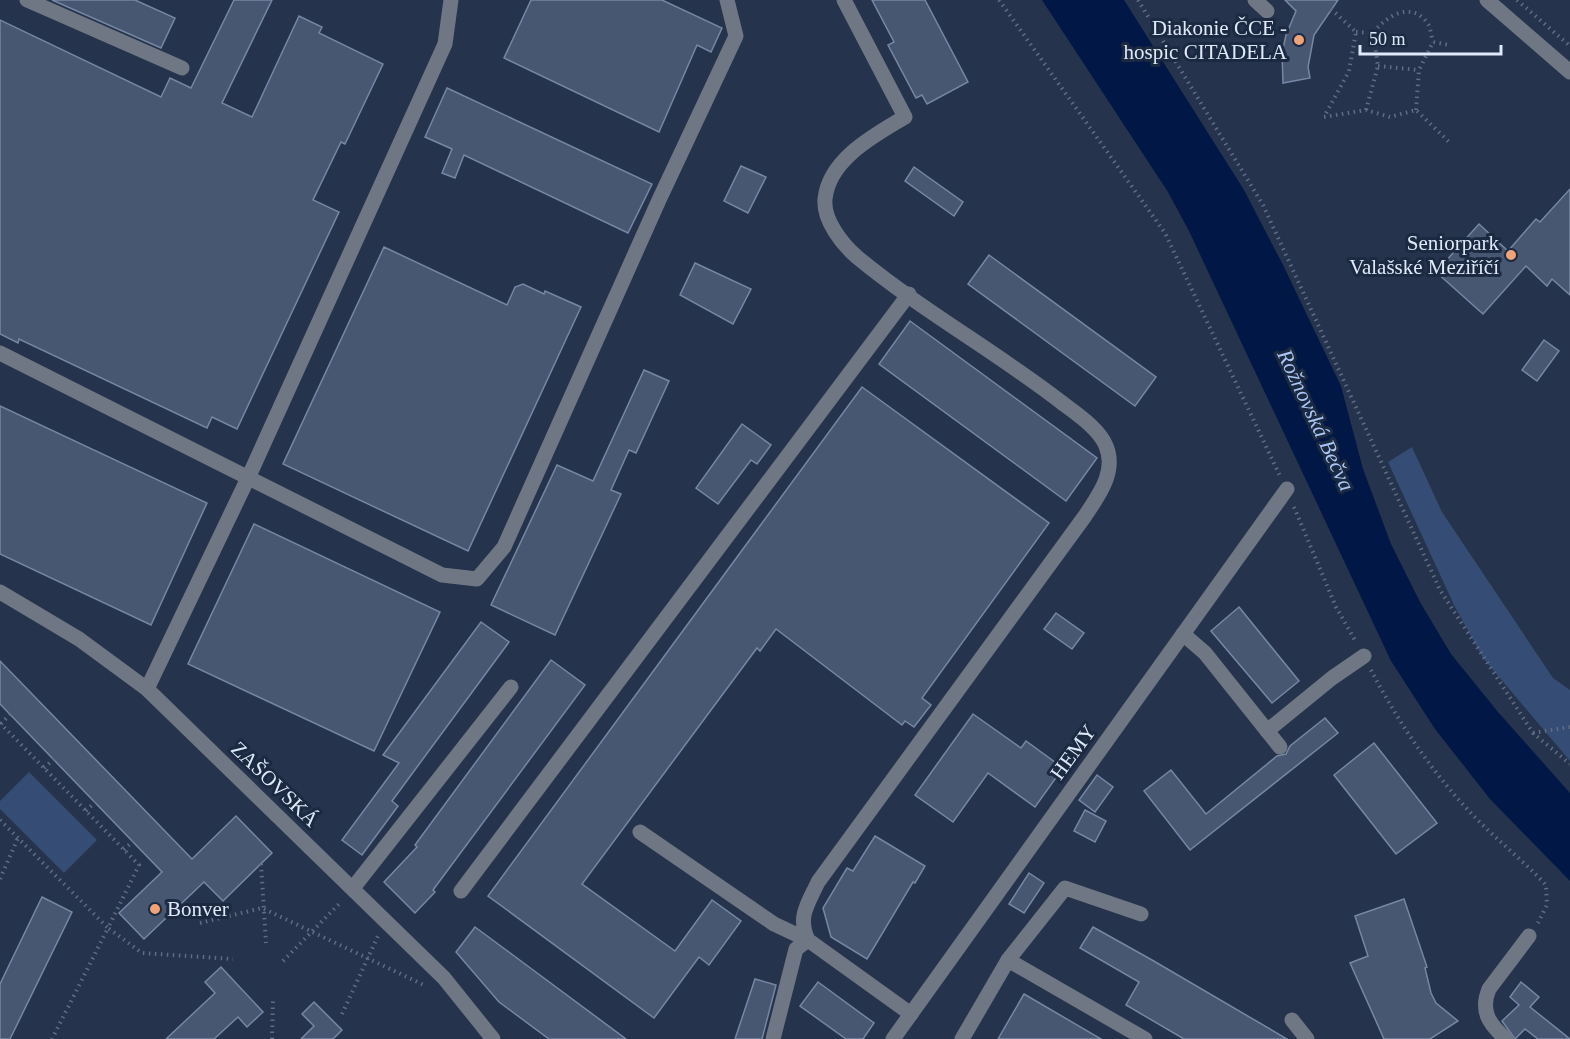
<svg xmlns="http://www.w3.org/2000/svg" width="1570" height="1039" font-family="Georgia,serif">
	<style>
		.green { fill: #354c74 }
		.water { fill: #011846 }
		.building { fill: #475771; stroke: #7687a4; stroke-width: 1.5 }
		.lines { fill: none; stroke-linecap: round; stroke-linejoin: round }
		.path { stroke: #616d83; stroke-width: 4; stroke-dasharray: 1.5 4.5; stroke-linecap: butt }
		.minor { stroke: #6f7784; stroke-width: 15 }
		.poi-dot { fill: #efa377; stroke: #1b2941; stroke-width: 2 }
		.labels { text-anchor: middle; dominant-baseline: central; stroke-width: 6; stroke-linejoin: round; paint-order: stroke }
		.poi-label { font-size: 21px; fill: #dfe9f9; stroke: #1b2941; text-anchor: end }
		.street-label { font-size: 21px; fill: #dfe9f9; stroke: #1b2941 }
		.water-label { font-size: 22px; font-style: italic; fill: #aac6f5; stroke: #1b2941 }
	</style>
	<rect width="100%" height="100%" fill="#25334c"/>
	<g class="green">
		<polygon points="1412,447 1442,512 1553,678 1570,690 1570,761 1483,658 1454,605 1388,462"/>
		<polygon points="29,772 97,840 64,873 0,809 0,801"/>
	</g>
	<polygon class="water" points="1042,0 1124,0 1244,190 1284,267 1341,386 1363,469 1391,544 1420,602 1451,654 1498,712 1570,793 1570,881 1490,799 1435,729 1391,661 1189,231 1168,192"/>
	<g class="building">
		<polygon points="52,0 135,0 175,18 161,48"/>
		<polygon points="234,0 272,0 222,103 252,117 299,16 322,27 319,33 383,64 345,144 341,142 313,200 339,212 237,429 212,417 207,428 19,339 18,343 0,334 0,20 161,97 170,78 191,88"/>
		<polygon points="531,0 662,0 722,28 711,52 697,45 659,132 504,58"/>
		<polygon points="872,0 925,0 968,82 927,104 922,95 916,98 888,45 894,42"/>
		<polygon points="1285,0 1338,0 1314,35 1308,67 1310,78 1283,83 1282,53 1286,35 1296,11"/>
		<polygon points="447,88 652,184 628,233 464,155 455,178 442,173 452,149 425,137"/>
		<polygon points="741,166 766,177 748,213 724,201"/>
		<polygon points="914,167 963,202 954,216 905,181"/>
		<polygon points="1570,189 1570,295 1552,279 1547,286 1526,266 1483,314 1436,272 1479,224 1508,251 1536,219 1540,222"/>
		<polygon points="384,247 507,305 515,287 523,284 544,294 545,291 581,307 468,551 283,464"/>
		<polygon points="989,255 1156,377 1135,406 968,284"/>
		<polygon points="695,263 751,289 733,324 680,295"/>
		<polygon points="910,321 1097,458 1066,501 879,364"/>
		<polygon points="1544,340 1559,351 1537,381 1522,370"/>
		<polygon points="644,370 669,381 636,453 629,450 611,490 621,494 555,635 491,605 557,465 593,481"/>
		<polygon points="862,387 1049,523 922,698 931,705 914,727 905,721 902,725 776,629 760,651 757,648 582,884 675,951 712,900 741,921 709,965 699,957 654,1018 488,896"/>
		<polygon points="0,406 207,503 151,625 0,554"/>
		<polygon points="742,424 771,445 757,464 751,460 718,504 696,488"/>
		<polygon points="254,524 440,612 374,751 188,664"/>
		<polygon points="1239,607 1299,681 1272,703 1211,631"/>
		<polygon points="1056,613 1084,633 1072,649 1044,629"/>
		<polygon points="481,622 509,642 392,801 398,806 362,855 342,840 399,763 383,755"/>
		<polygon points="551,660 585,685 433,890 435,892 415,913 384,882 417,847 415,845"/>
		<polygon points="0,661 192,859 236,816 272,853 223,901 204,882 144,939 119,913 162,872 0,704"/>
		<polygon points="973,714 1021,748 1026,741 1063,768 1035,807 988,773 953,822 915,795"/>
		<polygon points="1325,718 1338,733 1190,850 1144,791 1171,770 1206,814 1277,756 1286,754 1290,746"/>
		<polygon points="1374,743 1437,823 1396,854 1334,775"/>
		<polygon points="1097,775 1113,787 1095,812 1079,800"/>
		<polygon points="1085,810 1106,821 1095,842 1074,831"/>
		<polygon points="875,836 925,866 915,883 913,882 867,959 831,937 823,908 847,868 853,871"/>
		<polygon points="1029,873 1044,883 1024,913 1009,904"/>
		<polygon points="42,897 72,912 10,1039 0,1039 0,984"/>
		<polygon points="1404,899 1427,967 1425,968 1431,993 1436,1003 1458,1021 1430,1039 1384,1039 1350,963 1368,956 1355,916"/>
		<polygon points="475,927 525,964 626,1039 549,1039 499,1002 456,952"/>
		<polygon points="1093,927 1152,960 1287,1039 1184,1039 1126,1005 1139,982 1080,948"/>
		<polygon points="221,967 263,1012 247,1027 238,1017 214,1039 166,1039 215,993 205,982"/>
		<polygon points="755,979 776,985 762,1039 735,1039"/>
		<polygon points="818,982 874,1023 863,1039 846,1039 800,1006"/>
		<polygon points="1521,982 1539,997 1530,1007 1570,1039 1538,1039 1525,1029 1515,1039 1502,1021 1519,1005 1510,997"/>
		<polygon points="1024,994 1101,1039 998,1039"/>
		<polygon points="314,1002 342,1030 333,1039 301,1039 314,1026 302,1014"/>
	</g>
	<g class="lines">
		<g class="path">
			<polyline points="999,0 1165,233 1280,476"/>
			<polyline points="1138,0 1263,205 1440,590 1533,733 1570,764"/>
			<polyline points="1517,0 1570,46"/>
			<polyline points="1331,9 1356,32 1349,71 1324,117 1366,110 1390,117 1416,110 1449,142"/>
			<path d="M1356 32 1373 33C1386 16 1412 0 1428 24 1431 28 1431 37 1433 42"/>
			<polyline points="1378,66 1419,70"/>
			<polyline points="1366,110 1378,66 1373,33"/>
			<polyline points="1416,110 1419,70 1433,42 1449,45"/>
			<polyline points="1294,507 1336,607 1356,642"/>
			<path d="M1371 670C1397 720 1431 771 1470 812 1494 838 1522 859 1546 885L1547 905 1538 923"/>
			<polyline points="0,723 139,865 108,928 142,953 233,959"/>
			<polyline points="1,724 10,714"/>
			<polyline points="1533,733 1570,727"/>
			<polyline points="44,768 54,759"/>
			<polyline points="86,811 95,802"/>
			<polyline points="0,820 108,928 52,1039"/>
			<polyline points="124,850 133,841"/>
			<polyline points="261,864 266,943"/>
			<polyline points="0,879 18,838"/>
			<polyline points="200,923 262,908 426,986"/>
			<polyline points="283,961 340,903"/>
			<polyline points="342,1014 378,936"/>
			<polyline points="272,1039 273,1001"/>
		</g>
		<g class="minor">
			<polyline points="27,0 182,68"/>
			<path d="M844 0 905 117C875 135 829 159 825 199 823 220 842 244 857 257 921 310 995 351 1061 402 1075 413 1099 428 1106 446 1117 472 1098 496 1085 516L818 882C808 904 797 917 808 940L911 1014"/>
			<polyline points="1255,0 1267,11"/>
			<polyline points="1487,0 1570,72"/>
			<polyline points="0,353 442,575 477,579 504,547 659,200 736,36 727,0"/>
			<polyline points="0,592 79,639 147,689 444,978 493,1039"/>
			<polyline points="1183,634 1205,653 1280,747"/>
			<polyline points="147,689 249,476 445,44 451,0"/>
			<polyline points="1267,731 1332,678 1364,656"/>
			<polyline points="640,832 774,924 808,940 796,949 773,1039"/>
			<polyline points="353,888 511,687"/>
			<polyline points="461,891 909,294"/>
			<polyline points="1008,960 1065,888 1141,914"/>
			<polyline points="1292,1020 1307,1039"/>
			<polyline points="893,1039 1287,489"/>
			<polyline points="962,1039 1008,960 1145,1039"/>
			<path d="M1506 1039C1489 1024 1480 1011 1489 989L1529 936"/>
		</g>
	</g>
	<g class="poi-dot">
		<circle cx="1299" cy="40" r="6"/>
		<circle cx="1511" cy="255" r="6"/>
		<circle cx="155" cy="909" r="6"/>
	</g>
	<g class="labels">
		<g class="poi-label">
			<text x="1287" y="28">Diakonie ČCE -<tspan x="1287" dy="24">hospic CITADELA</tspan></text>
			<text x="1499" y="243">Seniorpark<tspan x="1499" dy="24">Valašské Meziříčí</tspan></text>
			<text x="167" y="909" text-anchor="start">Bonver</text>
		</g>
		<g class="street-label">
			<text transform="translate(1073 752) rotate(-54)">HEMY</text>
			<text transform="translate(275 784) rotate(44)">ZAŠOVSKÁ</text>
		</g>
		<g class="water-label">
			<text transform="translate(1316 420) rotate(65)">Rožnovská Bečva</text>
		</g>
	</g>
	<path d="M1360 45v9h141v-9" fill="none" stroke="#dfe9f9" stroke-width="3"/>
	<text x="1369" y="45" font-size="18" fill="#dfe9f9" stroke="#1b2941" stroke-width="4.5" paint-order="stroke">50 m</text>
</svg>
